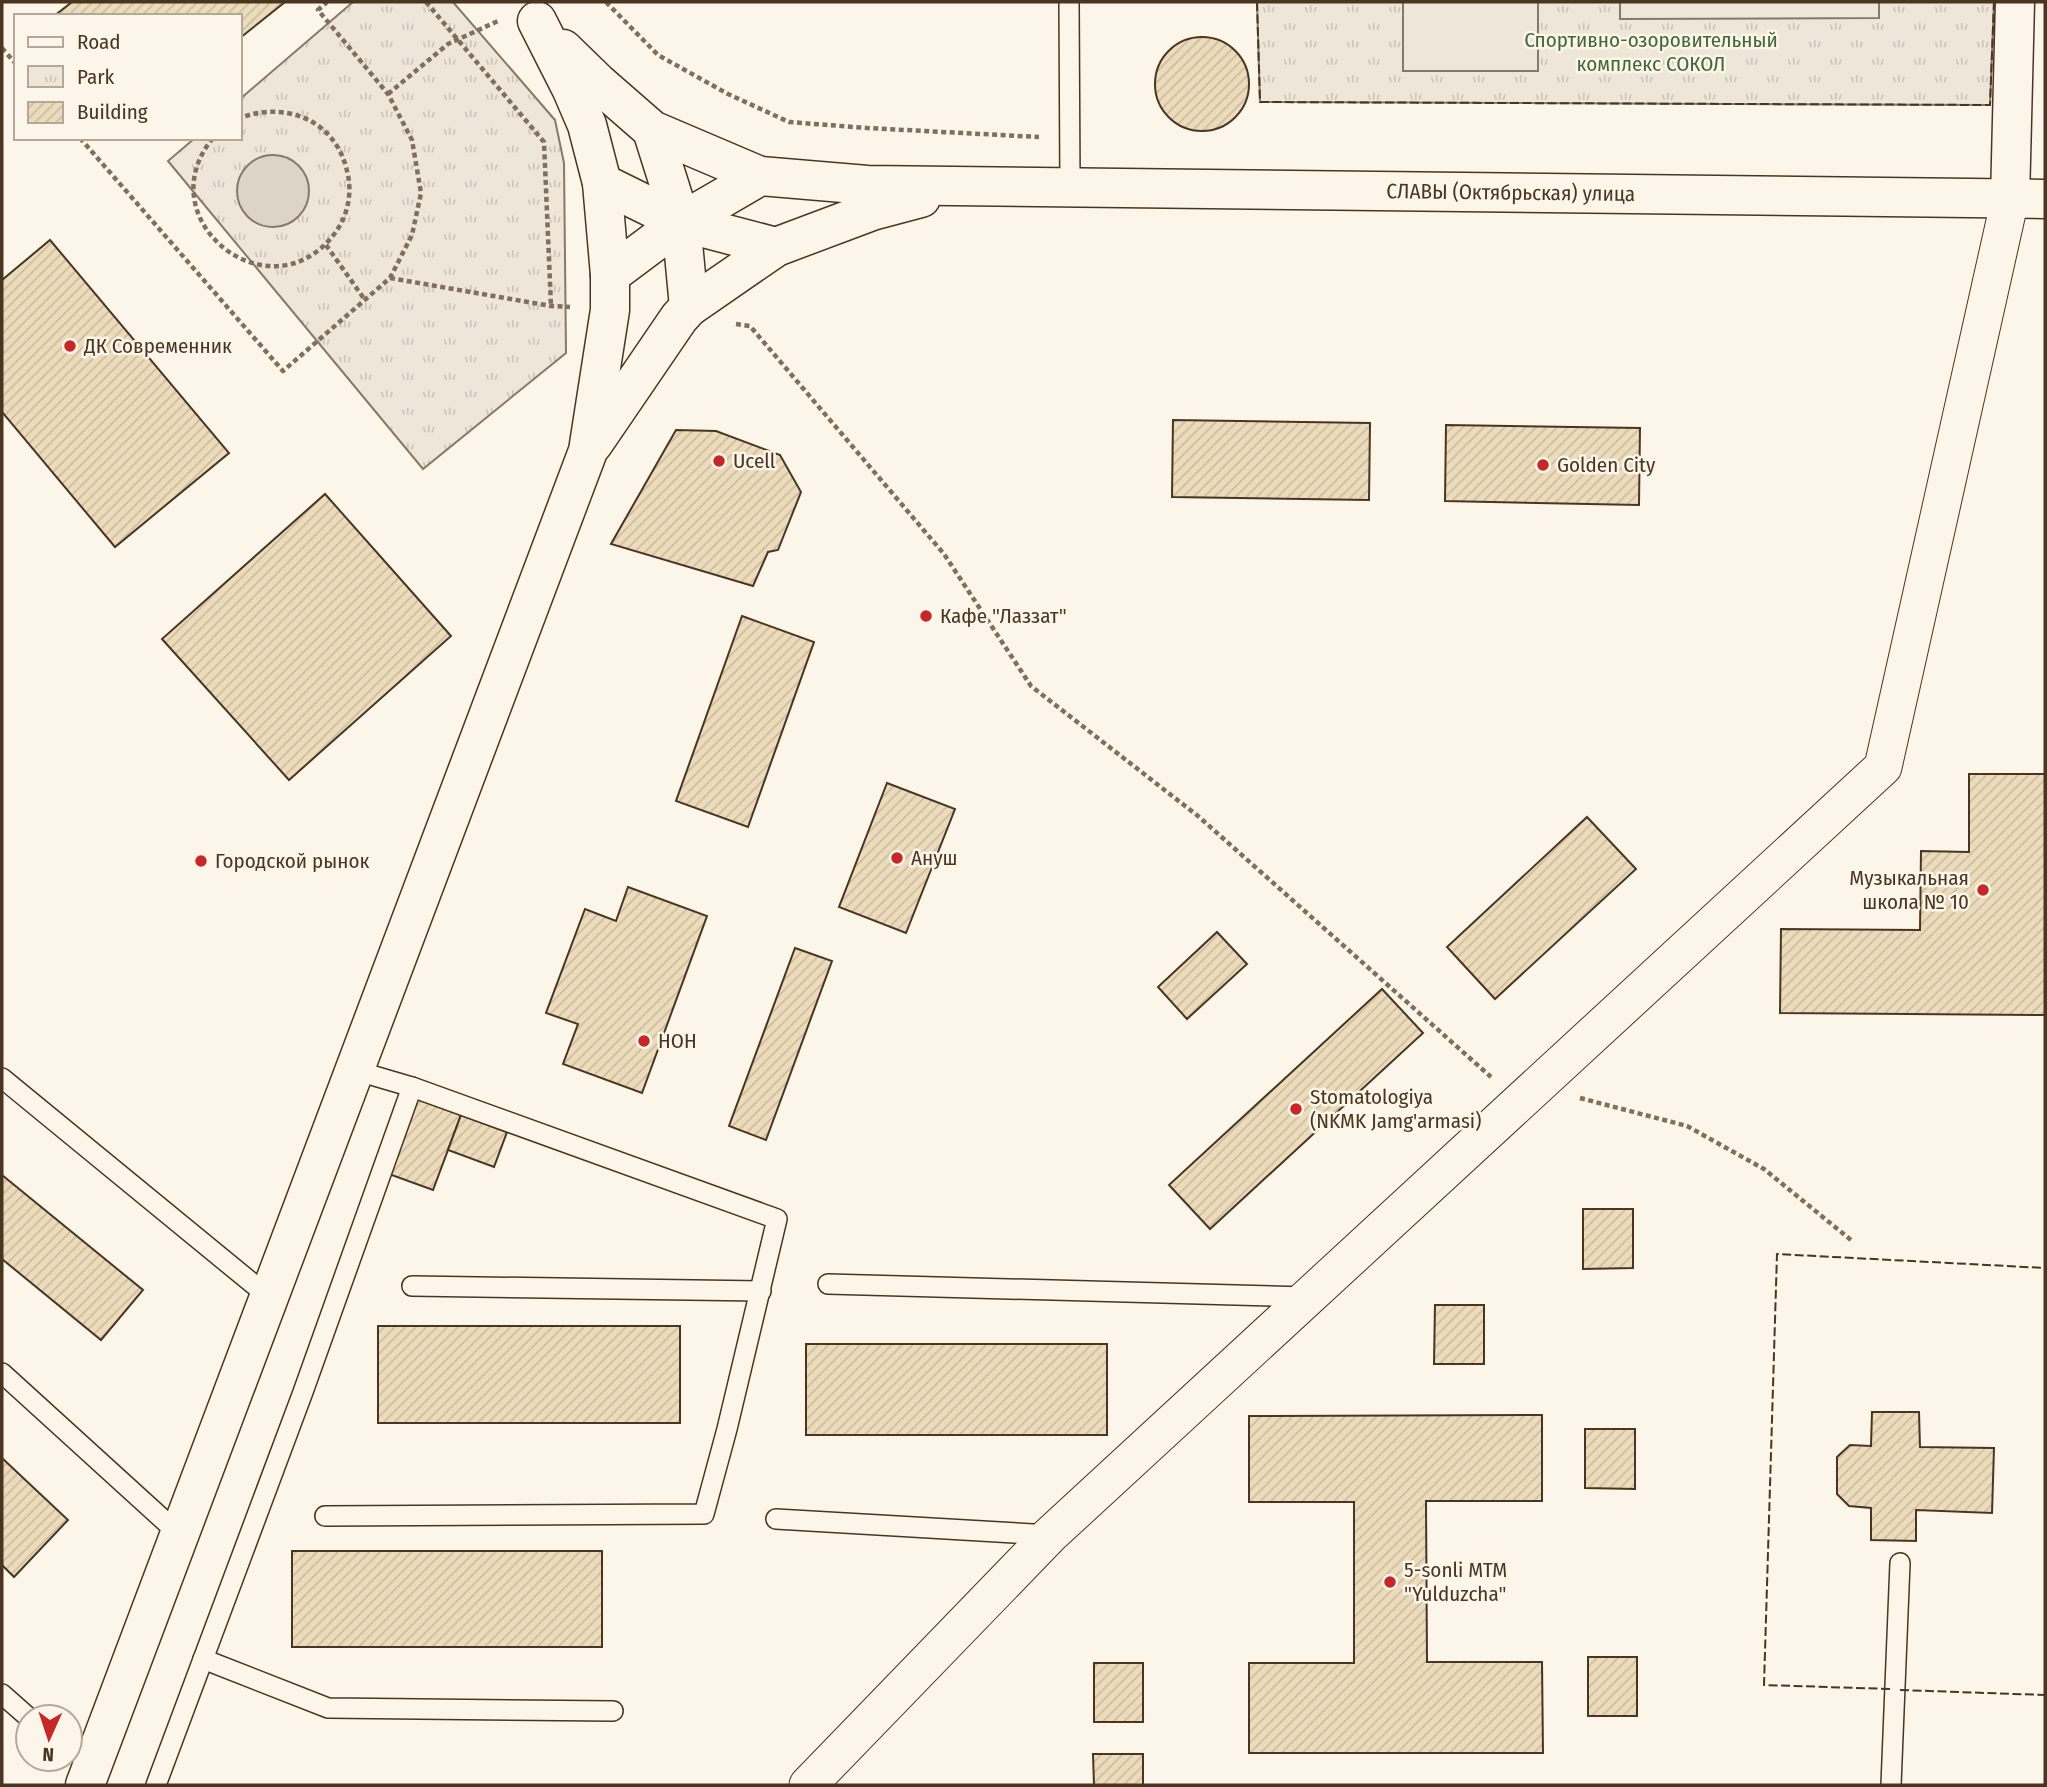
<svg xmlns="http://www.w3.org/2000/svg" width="2047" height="1787" font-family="'Fira Sans Condensed',sans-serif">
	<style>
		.park { fill: url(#park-tufts); stroke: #887966; stroke-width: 2 }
		.pitch { fill: #ede6d9; stroke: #887966; stroke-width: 2 }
		.water { fill: #dcd4c6; stroke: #887966; stroke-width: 2 }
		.building { fill: url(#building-hatch); stroke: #4a3520; stroke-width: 2 }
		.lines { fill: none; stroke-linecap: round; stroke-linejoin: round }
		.service-casing { stroke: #4a3520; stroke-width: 22 }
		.minor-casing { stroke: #4a3520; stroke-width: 39 }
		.tertiary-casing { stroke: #4a3520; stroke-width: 41 }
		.secondary-casing { stroke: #4a3520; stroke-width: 41 }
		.path { stroke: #7f6f5c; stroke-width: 4.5; stroke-dasharray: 5 3.5; stroke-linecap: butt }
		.service { stroke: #fbf6e9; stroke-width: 19 }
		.minor { stroke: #fbf6e9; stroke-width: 37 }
		.tertiary { stroke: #fbf6e9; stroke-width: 38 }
		.secondary { stroke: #fbf6e9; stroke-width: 38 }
		.fence { stroke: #4a3520; stroke-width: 2; stroke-dasharray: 9 3.5; stroke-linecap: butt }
		.poi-dot { fill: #c62828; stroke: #fbf6e9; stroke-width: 2.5 }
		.labels { text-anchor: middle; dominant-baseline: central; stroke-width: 5; stroke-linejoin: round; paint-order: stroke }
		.park-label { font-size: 21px; fill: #436837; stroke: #fbf6e9 }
		.street-label { font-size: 21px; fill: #4a3520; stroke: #fbf6e9 }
		.poi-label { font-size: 21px; fill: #4a3520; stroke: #fbf6e9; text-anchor: start }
	</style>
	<defs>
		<pattern id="park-tufts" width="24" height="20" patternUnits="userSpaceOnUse" patternTransform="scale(1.75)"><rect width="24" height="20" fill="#ede6d9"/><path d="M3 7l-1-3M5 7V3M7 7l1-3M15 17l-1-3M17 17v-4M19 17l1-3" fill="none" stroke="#cdc6ba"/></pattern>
		<pattern id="building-hatch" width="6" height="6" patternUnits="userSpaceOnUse" patternTransform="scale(1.75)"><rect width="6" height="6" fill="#ecdcbc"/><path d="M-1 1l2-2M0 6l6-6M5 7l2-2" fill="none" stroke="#ccbda1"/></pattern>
	</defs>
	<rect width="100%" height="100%" fill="#fbf6e9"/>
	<g class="park">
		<polygon points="353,2 453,2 555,120 564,163 566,353 423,469 168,161 195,138 240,138 240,99"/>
		<polygon points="1257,2 1994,2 1990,105 1260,102"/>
	</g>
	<g class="pitch">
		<rect x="1403" y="2" width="135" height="69"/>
		<polygon points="1620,2 1879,2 1879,18 1620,19"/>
	</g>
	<circle class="water" cx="273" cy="191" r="36"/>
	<g class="building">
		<polygon points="72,2 285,2 240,38 240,16 54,16"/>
		<circle cx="1202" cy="84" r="47"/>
		<polygon points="50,240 229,453 115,547 2,412 2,280"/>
		<polygon points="1173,420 1370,423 1369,500 1172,497"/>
		<polygon points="1446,425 1640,428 1639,505 1445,501"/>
		<polygon points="676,430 716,431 780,455 801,492 778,550 768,552 753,586 611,544"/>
		<polygon points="325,494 451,636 289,780 162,639"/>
		<polygon points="742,616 814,642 748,827 676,801"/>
		<polygon points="1969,774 2045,774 2045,1015 1780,1013 1781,929 1920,930 1921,851 1969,852"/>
		<polygon points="887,783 955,809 906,933 839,907"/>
		<polygon points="1587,817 1636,869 1495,999 1447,947"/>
		<polygon points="628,887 707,916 642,1093 563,1064 578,1024 546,1013 585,909 616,921"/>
		<polygon points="1217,932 1247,964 1187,1019 1158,987"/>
		<polygon points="795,948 832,961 766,1140 729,1126"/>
		<polygon points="1382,989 1423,1033 1210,1229 1169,1185"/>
		<polygon points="414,1098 461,1115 433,1190 386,1173"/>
		<polygon points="461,1115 507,1132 494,1167 448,1150"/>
		<polygon points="2,1175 143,1290 101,1340 2,1259"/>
		<polygon points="1583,1209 1633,1209 1633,1268 1583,1269"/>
		<polygon points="1435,1305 1484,1305 1484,1364 1434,1364"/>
		<rect x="378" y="1326" width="302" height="97"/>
		<rect x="806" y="1344" width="301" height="91"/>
		<polygon points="1872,1412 1919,1412 1920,1447 1994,1448 1992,1513 1916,1510 1916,1541 1871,1540 1871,1508 1849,1506 1837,1494 1837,1457 1850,1445 1871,1446"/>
		<polygon points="1542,1415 1542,1501 1426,1501 1427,1662 1542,1662 1543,1753 1249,1753 1249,1663 1354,1663 1354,1502 1249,1502 1249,1416"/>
		<polygon points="1585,1429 1635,1429 1635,1489 1585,1488"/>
		<polygon points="2,1458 68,1520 14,1577 2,1565"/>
		<rect x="292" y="1551" width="310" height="96"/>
		<rect x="1588" y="1657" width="49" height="59"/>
		<rect x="1094" y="1663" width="49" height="59"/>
		<polygon points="1093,1754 1143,1754 1143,1785 1094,1785"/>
	</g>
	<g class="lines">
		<g class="service-casing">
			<g id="service">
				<polyline points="1069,2 1070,187"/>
				<polyline points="2,1078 269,1297"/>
				<polyline points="828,1284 1306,1297"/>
				<polyline points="412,1286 761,1291"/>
				<polyline points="2,1373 179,1534"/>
				<polyline points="325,1516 704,1514 727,1429 777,1219 412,1087 354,1070"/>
				<polyline points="776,1519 1050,1535"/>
				<polyline points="203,1659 328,1708 613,1711"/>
				<polyline points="2,1694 28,1717"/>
				<polyline points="156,1785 303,1392 412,1087"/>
				<polyline points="1891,1785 1900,1563"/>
			</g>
		</g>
		<g class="minor-casing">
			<polyline id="minor" points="808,1785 1050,1535 1883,767 2010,199"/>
		</g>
		<g class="tertiary-casing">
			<polyline id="tertiary" points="2010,199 2015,2"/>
		</g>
		<g class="secondary-casing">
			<g id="secondary">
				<path id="s1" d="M563 49 597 82 652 130 760 176 867 185 2045 199"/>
				<polyline points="652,130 681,222 689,307"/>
				<polyline points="602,183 681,222 776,247"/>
				<polyline points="610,275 681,222 760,176"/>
				<polyline points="593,444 679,318 689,307 776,247 872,211 921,198"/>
				<polyline points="85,1785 588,451 610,310 610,275 602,183 587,125 572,90 537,21"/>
			</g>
		</g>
		<g class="path">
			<polyline points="426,2 544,142 551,306"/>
			<polyline points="606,2 658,55 728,94 789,122 867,128 1039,137"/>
			<polyline points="2,48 16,64"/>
			<polyline points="388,94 448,44 498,21"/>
			<polyline points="80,138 283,371 390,278 412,235 421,193 412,140 388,94 318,10 327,2"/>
			<path d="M213 138C145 220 271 319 335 233 349 214 353 190 346 167 333 119 284 101 240 118"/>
			<polyline points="326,245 365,300"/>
			<polyline points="390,278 551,306 570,307"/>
			<polyline points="736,324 750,326 944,554 1031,686 1198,816 1491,1077"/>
			<polyline points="1580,1098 1687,1126 1764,1169 1851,1240"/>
		</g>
		<use href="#service" class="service"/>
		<use href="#minor" class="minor"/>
		<use href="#tertiary" class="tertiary"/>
		<use href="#secondary" class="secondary"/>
		<g class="fence">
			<polyline points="1257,2 1260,102 1990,105 1994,2"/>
			<polyline points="1890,1689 1764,1685 1777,1254 2045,1268"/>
			<polyline points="1900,1690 2045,1695"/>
		</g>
	</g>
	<g class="poi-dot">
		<circle cx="70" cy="346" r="7"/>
		<circle cx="719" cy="461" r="7"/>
		<circle cx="1543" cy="465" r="7"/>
		<circle cx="926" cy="616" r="7"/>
		<circle cx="897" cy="858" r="7"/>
		<circle cx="201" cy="861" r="7"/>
		<circle cx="1983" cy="890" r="7"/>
		<circle cx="644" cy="1041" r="7"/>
		<circle cx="1296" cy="1109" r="7"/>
		<circle cx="1390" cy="1582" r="7"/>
	</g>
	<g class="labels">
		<g class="park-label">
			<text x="1651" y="40">Спортивно-озоровительный<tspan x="1651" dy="24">комплекс СОКОЛ</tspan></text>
		</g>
		<g class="street-label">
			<text stroke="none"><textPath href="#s1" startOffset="989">СЛАВЫ (Октябрьская) улица</textPath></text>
		</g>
		<g class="poi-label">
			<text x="84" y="346">ДК Современник</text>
			<text x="733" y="461">Ucell</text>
			<text x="1557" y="465">Golden City</text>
			<text x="940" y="616">Кафе "Лаззат"</text>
			<text x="911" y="858">Ануш</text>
			<text x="215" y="861">Городской рынок</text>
			<text x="1969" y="878" text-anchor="end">Музыкальная<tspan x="1969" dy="24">школа № 10</tspan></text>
			<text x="658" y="1041">НОН</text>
			<text x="1310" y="1097">Stomatologiya<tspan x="1310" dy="24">(NKMK Jamg'armasi)</tspan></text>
			<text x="1404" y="1570">5-sonli MTM<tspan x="1404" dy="24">"Yulduzcha"</tspan></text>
		</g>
	</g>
	<rect width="2047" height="1787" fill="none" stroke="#4a3520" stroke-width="7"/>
	<rect x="14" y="14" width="228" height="126" fill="#fbf6e9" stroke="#b4a999" stroke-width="2"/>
	<rect x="28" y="37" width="35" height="10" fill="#fbf6e9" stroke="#b4a999" stroke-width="2"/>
	<text x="77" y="49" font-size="21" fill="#4a3520">Road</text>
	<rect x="28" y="66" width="35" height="21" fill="url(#park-tufts)" stroke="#b4a999" stroke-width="2"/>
	<text x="77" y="84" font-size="21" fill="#4a3520">Park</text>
	<rect x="28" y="102" width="35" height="21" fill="url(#building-hatch)" stroke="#b4a999" stroke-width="2"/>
	<text x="77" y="119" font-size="21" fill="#4a3520">Building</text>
	<g transform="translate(49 1738) rotate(183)"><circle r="33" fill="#fbf6e9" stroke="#b4a999" stroke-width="2"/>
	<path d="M0-5L12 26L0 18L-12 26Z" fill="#c62828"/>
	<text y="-10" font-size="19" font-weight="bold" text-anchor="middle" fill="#4a3520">N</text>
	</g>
</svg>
